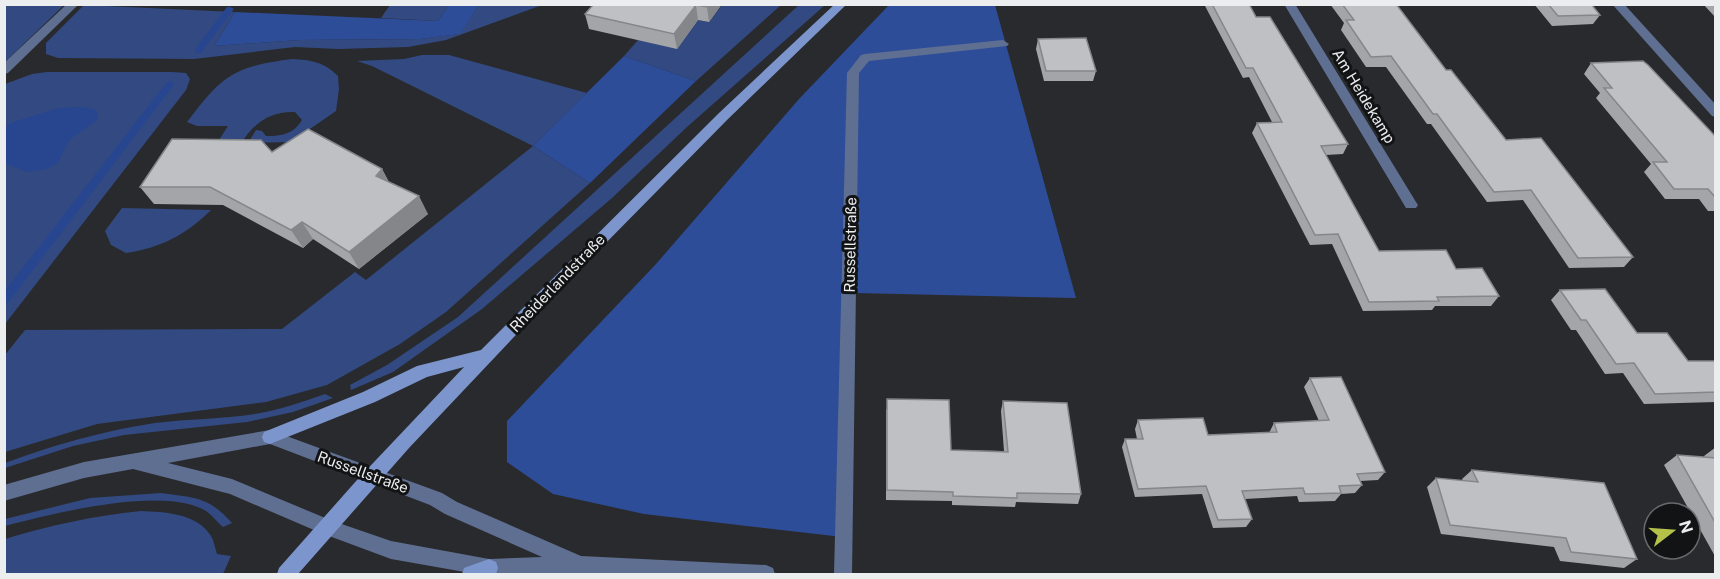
<svg xmlns="http://www.w3.org/2000/svg" width="1720" height="579" font-family="'Public Sans',sans-serif">
	<style>
		.green { fill: #324a81 }
		.forest { fill: #2e4d98 }
		.water { fill: #284690 }
		.lines { fill: none; stroke-linecap: round; stroke-linejoin: round }
		.stream { fill: #284690; fill-rule: evenodd }
		.minor { fill: #5f6f92; fill-rule: evenodd }
		.secondary { fill: #7c96cd; fill-rule: evenodd }
		.wall { fill: #a3a5a9 }
		.shaded-wall { fill: #858689 }
		.building { fill: #bec0c4; stroke: #858689; stroke-width: 1.5 }
		.labels { text-anchor: middle; dominant-baseline: central; stroke-width: 6; stroke-linejoin: round; paint-order: stroke }
		.street-label { font-size: 15px; fill: #ecedef; stroke: #121314 }
	</style>
	<rect width="100%" height="100%" fill="#292a2d"/>
	<g class="green">
		<polygon points="5,4 64,4 64,5 5,62"/>
		<polygon points="800,4 825,5 687,127 612,198 482,309 393,372 351,390 350,385 387,365 458,317"/>
		<polygon points="84,5 235,12 214,46 299,40 420,39 459,34 479,5 542,5 446,40 408,47 338,49 295,47 194,59 58,58 46,54 46,43"/>
		<polygon points="390,5 449,5 438,21 381,18"/>
		<polygon points="722,5 781,5 696,81 624,56 638,40 677,48 698,20 709,22"/>
		<polygon points="422,55 449,55 587,93 533,146 590,183 446,312 400,344 327,385 266,402 97,424 5,452 4,356 25,330 282,329 355,272 366,280 533,146 372,66 357,61 404,59"/>
		<path d="M292 59C311 60 324 62 338 76L339 89 336 111 291 142 248 143 256 130 262 131 266 136C283 136 293 134 302 120L295 112C271 111 255 122 242 142L219 140 228 126H197L187 122C223 75 232 67 292 59Z"/>
		<polygon points="47,72 172,72 186,73 190,79 186,90 5,324 5,84 32,74"/>
		<path d="M122 208 211 210C186 235 160 248 126 253L111 245 105 231Z"/>
		<path d="M325 394 333 398 293 412 247 422 124 435 73 446 5 468V463C53 445 103 431 155 423 188 419 222 419 255 414 280 410 302 402 325 394Z"/>
		<path d="M161 493C195 498 208 496 232 523L223 527C217 522 212 515 206 511 165 485 50 514 5 526V519L90 498Z"/>
		<path d="M141 511C164 512 197 513 211 536 214 541 215 548 217 554L231 556 223 574H5V539C50 525 94 516 141 511Z"/>
	</g>
	<g class="forest">
		<polygon points="449,5 479,5 460,34 420,39 299,40 214,46 235,12 438,21"/>
		<polygon points="889,5 995,5 1076,298 855,293 851,538 644,514 553,494 507,462 507,421 656,264 799,99"/>
		<polygon points="624,56 696,81 590,183 533,146"/>
	</g>
	<polygon class="water" points="80,107 94,109 98,114 97,120 69,140 58,163 47,169 27,172 5,163 5,129 10,123 59,108"/>
	<g class="lines">
		<g class="stream">
			<polygon points="227,7 230,7 234,9 201,53 195,53 195,49"/>
			<polygon points="170,81 174,84 173,86 8,303 4,304 4,292 167,82"/>
		</g>
		<g class="minor">
			<polygon points="67,4 79,4 8,73 4,74 4,63"/>
			<polygon points="1284,4 1295,4 1416,202 1418,205 1416,208 1406,208"/>
			<polygon points="1612,4 1624,4 1716,105 1716,117 1712,116"/>
			<polygon points="1003,40 1009,44 1007,46 869,61 859,73 852,574 834,574 847,73 861,55 865,54"/>
			<path d="M270 430 442 493 457 502 581 556 766 565 773 568 775 574H476L391 559 321 533 230 494 133 469 84 478 4 501V485L84 462ZM270 444 430 505 445 514 542 557 489 559 391 541 330 520 232 479 168 463Z"/>
		</g>
		<g class="secondary">
			<polygon points="835,4 847,4 728,119 531,319 409,448 298,574 277,574 279,568 357,480 464,367 427,377 375,402 270,444 264,442 262,437 264,432 363,392 417,366 481,350 719,113"/>
			<polygon points="489,559 496,562 498,568 496,574 462,574 464,568"/>
		</g>
	</g>
	<g class="wall">
		<polygon points="594,4 722,4 709,22 698,20 677,49 589,29 585,14"/>
		<polygon points="1204,4 1249,4 1256,17 1348,144 1343,154 1326,155 1379,251 1456,269 1499,296 1491,306 1435,306 1432,310 1363,311 1332,244 1310,245 1252,133 1257,123 1272,122 1249,77 1243,78"/>
		<polygon points="1330,4 1396,4 1446,70 1506,140 1633,257 1624,267 1569,268 1523,200 1487,202 1431,124 1427,124 1386,67 1366,67 1341,30 1344,23"/>
		<polygon points="1534,4 1591,4 1600,15 1593,24 1552,26"/>
		<polygon points="1703,4 1716,4 1716,18"/>
		<polygon points="1038,39 1096,71 1093,81 1044,81 1036,49"/>
		<polygon points="1591,63 1716,137 1716,211 1708,211 1699,199 1665,199 1644,172 1651,164 1596,98 1600,93 1584,74"/>
		<polygon points="272,152 382,169 389,182 428,214 359,269 313,239 303,248 223,205 154,204 140,187"/>
		<polygon points="1560,290 1637,333 1688,361 1716,361 1716,402 1644,404 1623,373 1605,374 1576,330 1571,330 1551,300"/>
		<polygon points="1310,378 1385,472 1378,480 1360,481 1362,485 1355,493 1341,494 1335,501 1299,502 1297,496 1245,499 1252,519 1246,527 1213,528 1202,494 1135,497 1122,447 1125,439 1137,439 1135,429 1138,420 1208,435 1269,433 1274,423 1319,421 1304,387"/>
		<polygon points="1003,401 1081,494 1078,504 1016,502 1015,507 952,505 952,501 886,500 886,409 951,450 1004,451 1001,411"/>
		<polygon points="1716,447 1716,558 1664,465 1677,455 1704,457 1704,456"/>
		<polygon points="1472,470 1637,559 1624,568 1560,561 1554,547 1441,534 1427,487 1436,478 1463,481 1462,479"/>
	</g>
	<g class="shaded-wall">
		<polygon points="709,4 722,4 709,22 707,7"/>
		<polygon points="696,5 698,20 677,49 674,34"/>
		<polygon points="382,169 391,187 376,176"/>
		<polygon points="419,196 428,214 359,269 349,252"/>
		<polygon points="302,222 313,239 303,248 291,230"/>
	</g>
	<g class="building">
		<polygon points="594,4 709,4 707,7 696,5 674,34 585,14"/>
		<polygon points="1212,4 1249,4 1256,17 1270,17 1348,144 1321,146 1379,251 1446,250 1456,269 1482,268 1499,296 1437,297 1439,301 1369,302 1338,234 1315,235 1257,123 1282,122 1253,68 1246,68"/>
		<polygon points="1342,4 1396,4 1446,70 1451,70 1506,140 1541,138 1633,257 1578,258 1531,190 1494,192 1437,114 1433,114 1391,56 1371,57 1346,20 1354,20"/>
		<polygon points="1548,4 1591,4 1600,15 1558,16"/>
		<polygon points="1086,38 1096,71 1046,71 1038,39"/>
		<polygon points="1643,61 1648,65 1716,137 1716,198 1708,189 1674,189 1653,162 1667,162 1604,88 1612,88 1591,63"/>
		<polygon points="308,129 382,169 376,176 419,196 349,252 302,222 291,230 210,187 140,187 172,139 261,140 272,152"/>
		<polygon points="1605,289 1637,333 1667,333 1688,361 1716,361 1716,392 1655,394 1634,363 1616,364 1586,320 1581,320 1560,290"/>
		<polygon points="1341,377 1385,472 1357,474 1362,485 1339,486 1341,493 1305,494 1303,488 1242,491 1252,519 1218,520 1206,486 1138,489 1125,439 1143,439 1138,420 1203,418 1208,435 1277,432 1274,423 1329,420 1310,378"/>
		<polygon points="887,399 949,400 951,450 1008,452 1003,401 1067,403 1081,494 1017,493 1017,498 953,496 953,492 887,490"/>
		<polygon points="1677,455 1716,458 1716,524"/>
		<polygon points="1472,470 1604,483 1637,559 1571,552 1566,538 1450,525 1436,478 1478,482"/>
	</g>
	<g class="labels">
		<g class="street-label">
			<text transform="translate(1364 96) rotate(59)">Am Heidekamp</text>
			<text transform="translate(850 245) rotate(-89)">Russellstraße</text>
			<text transform="translate(557 283) rotate(-46)">Rheiderlandstraße</text>
			<text transform="translate(363 472) rotate(20)">Russellstraße</text>
		</g>
	</g>
	<rect width="1720" height="579" fill="none" stroke="#ecedef" stroke-width="12"/>
	<g transform="translate(1672 531) rotate(73)"><circle r="28" fill="#121314" stroke="#696a6c" stroke-width="1.5"/>
	<path d="M0-4.5L10 22L0 15L-10 22Z" fill="#b5c249"/>
	<text y="-9" font-size="16" font-weight="bold" text-anchor="middle" fill="#ecedef">N</text>
	</g>
</svg>
